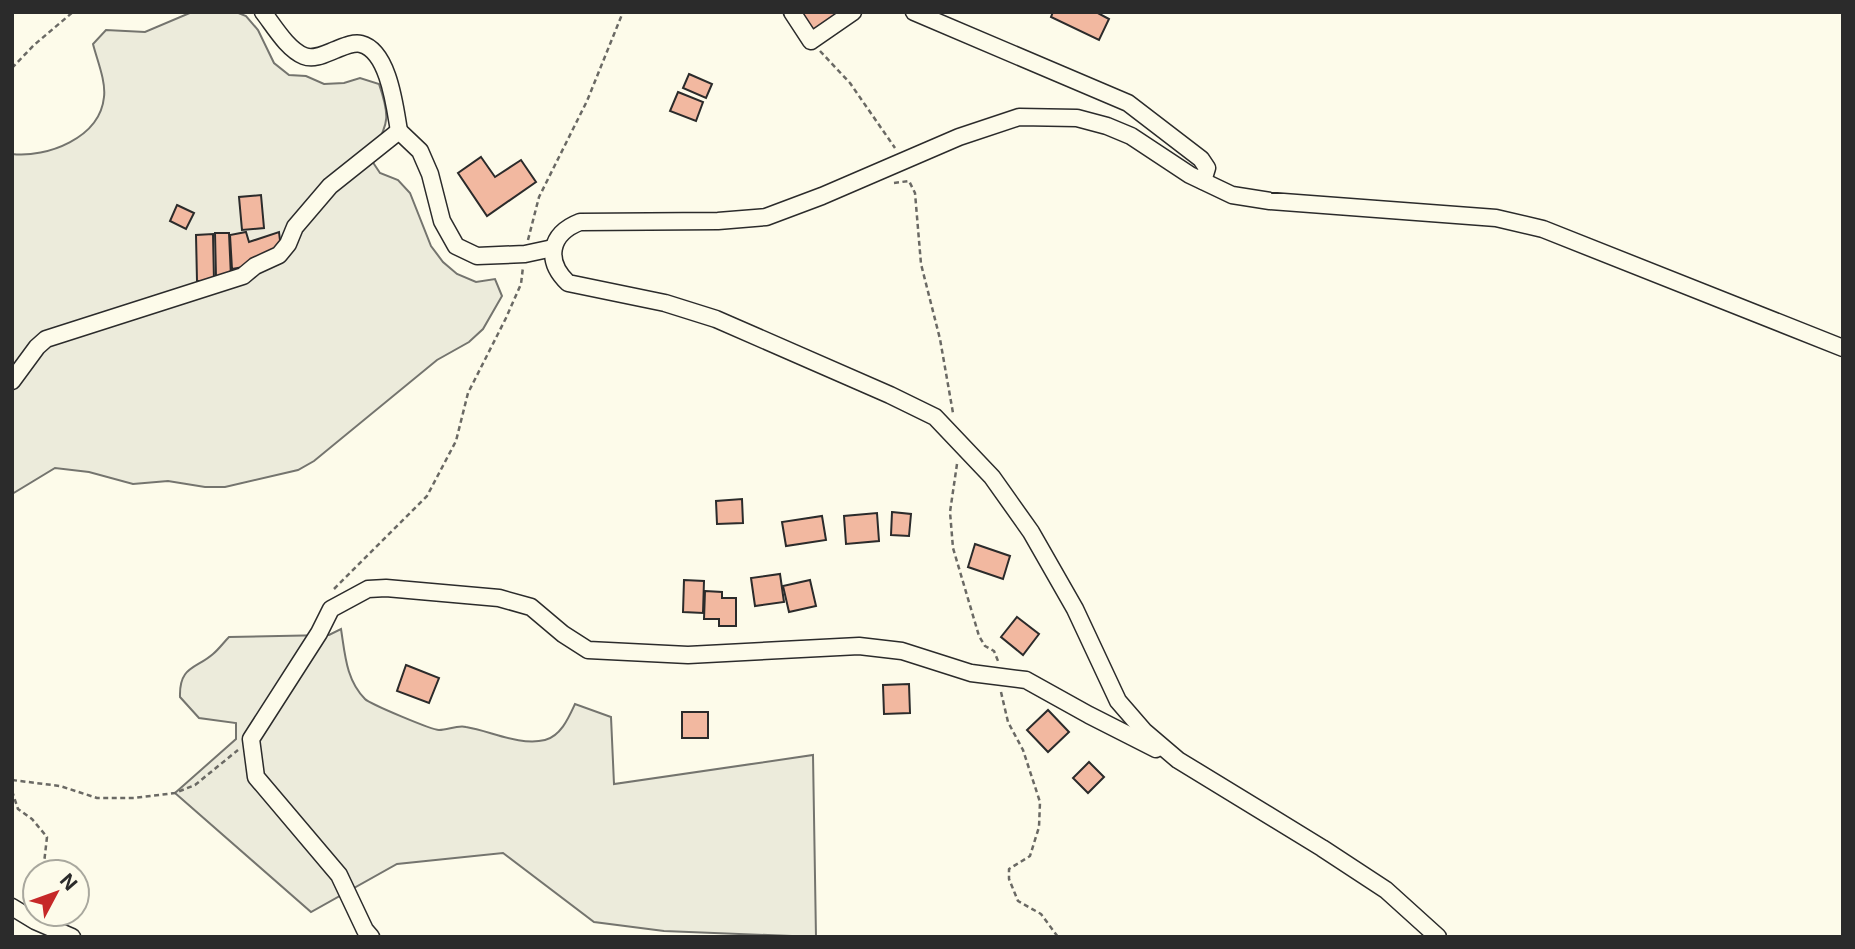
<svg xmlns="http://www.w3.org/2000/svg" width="1855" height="949" font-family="Inter,sans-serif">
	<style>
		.green { fill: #ecebdb; stroke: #74746e; stroke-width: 2 }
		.building { fill: #f2b8a0; stroke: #2b2b2b; stroke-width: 2 }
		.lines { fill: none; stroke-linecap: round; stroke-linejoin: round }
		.minor-casing { stroke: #2b2b2b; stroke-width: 19 }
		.path { stroke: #6a6964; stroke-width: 2.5; stroke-dasharray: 5 3.5; stroke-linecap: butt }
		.minor { stroke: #fdfbea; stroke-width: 16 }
	</style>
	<rect width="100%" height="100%" fill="#fdfbea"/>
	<g class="green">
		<path d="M192 12H236L246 16 258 30 274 63 289 75 306 76 324 84 344 83 360 78 379 84C392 122 387 123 370 158L380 173 398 180 410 193 431 246 443 262 457 274 476 282 495 279 502 296 483 329 469 342 437 360 314 461 298 470 225 487H205L168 481 133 484 89 472 55 468 12 494V154C47 158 100 138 104 97 106 81 97 60 93 44L106 30 145 32Z"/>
		<path d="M341 629C345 654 346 680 365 699 370 704 432 730 439 730 448 730 457 725 466 727 491 731 519 746 545 740 561 736 569 717 575 704L611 717 614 784 813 755 816 937 664 931 594 922 503 853 397 864 311 912 175 793 236 739V723L199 718 180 697C179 666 196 669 213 654 219 649 224 642 229 637L329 635Z"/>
	</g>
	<g class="building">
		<polygon points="801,12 846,12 814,33"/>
		<polygon points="1053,12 1096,12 1109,19 1099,40 1051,17"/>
		<polygon points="689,74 712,84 706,98 683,88"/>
		<polygon points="678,92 703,102 696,121 670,111"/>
		<polygon points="481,157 495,177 521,160 536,182 487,216 458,173"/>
		<polygon points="261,195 264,228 242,230 239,197"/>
		<polygon points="177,205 194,213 186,229 170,221"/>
		<polygon points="246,232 249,242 279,232 281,249 249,266 232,269 230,235"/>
		<polygon points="215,233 229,233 231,277 216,278"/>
		<polygon points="213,234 214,281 197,281 196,235"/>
		<polygon points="742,499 743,523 717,524 716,501"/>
		<polygon points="892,512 911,514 909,536 891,535"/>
		<polygon points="877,513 879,541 846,544 844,516"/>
		<polygon points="822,516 826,540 786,546 782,522"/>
		<polygon points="975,544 1010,556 1003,579 968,567"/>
		<polygon points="780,574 784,602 755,606 751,578"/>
		<polygon points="684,580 704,581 703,613 683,612"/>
		<polygon points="810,580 816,606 789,612 783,586"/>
		<polygon points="705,591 722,592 722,598 736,598 736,626 719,626 719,619 704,619"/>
		<polygon points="1017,617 1039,634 1023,655 1001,637"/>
		<polygon points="406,665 439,678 429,703 397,691"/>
		<polygon points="909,684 910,713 884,714 883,685"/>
		<polygon points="1048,710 1069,732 1048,752 1027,730"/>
		<rect x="682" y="712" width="26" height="26"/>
		<polygon points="1089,762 1104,777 1088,793 1073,778"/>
	</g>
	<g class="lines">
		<g class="minor-casing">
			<g id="minor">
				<path d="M263 12C274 26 287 49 304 56 314 60 325 54 335 50 343 47 353 42 361 44 389 51 395 108 399 131"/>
				<polyline points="792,12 811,41 853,12"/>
				<polyline points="914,12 1128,103 1201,159 1207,168 1203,181"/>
				<polyline points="12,381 37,347 46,339 243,276 255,266 279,255 288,244 295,227 330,186 399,131 420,151 430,174 442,221 456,246 477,256 525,254 553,248"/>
				<polyline points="12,907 35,921 72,937"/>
				<polyline points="371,937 365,930 339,875 256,777 251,739 319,633 331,609 368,589 386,588 499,598 531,607 563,634 588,650 688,655 859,646 902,651 971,673 1026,680 1089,715 1156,749"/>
				<path d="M1438 937 1386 890 1322 848 1178 760 1144 731 1118 701 1075 609 1031 532 992 477 935 417 890 395 716 319 665 303 568 283C545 261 549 234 580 222L718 221 766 217 822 196 959 137 1019 117 1077 118 1107 126 1131 136 1190 175 1232 195 1270 201 1496 218 1543 229 1843 348"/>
			</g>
		</g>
		<g class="path">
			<polyline points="820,51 850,83 895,148"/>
			<polyline points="12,68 34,45 73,12"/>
			<polyline points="894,183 909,181 915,193 921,264 940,339 953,413"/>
			<polyline points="528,240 539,197 587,101 623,12"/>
			<polyline points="957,464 950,512 953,548 979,636 985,646 994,651 998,661"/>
			<polyline points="334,589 427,496 456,441 468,393 506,318 521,284 523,267"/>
			<polyline points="1001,692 1008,722 1023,750 1040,802 1039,827 1030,856 1009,869 1009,879 1018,901 1041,914 1058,937"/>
			<polyline points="12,780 60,786 97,798 134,798 175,793 195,785 238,750"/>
			<polyline points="12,791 18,809 32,819 47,837 43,872"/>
		</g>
		<use href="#minor" class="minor"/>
	</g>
	<rect width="1855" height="949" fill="none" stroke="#2b2b2b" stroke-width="28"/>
	<g transform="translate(56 893) rotate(49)"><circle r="33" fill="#fdfbea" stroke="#a9a89e" stroke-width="2"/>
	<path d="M0-5L12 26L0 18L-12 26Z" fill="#c62828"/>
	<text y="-10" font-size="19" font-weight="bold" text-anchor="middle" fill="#2b2b2b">N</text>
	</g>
</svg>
